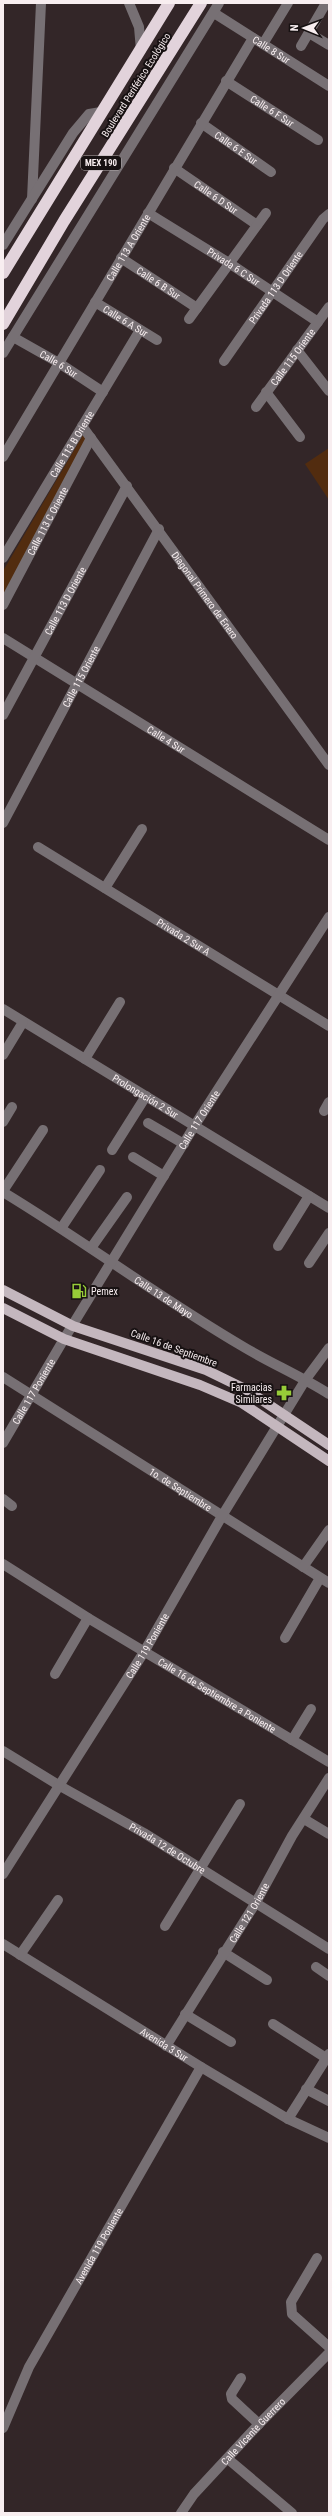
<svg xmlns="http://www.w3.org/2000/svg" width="332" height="2516" font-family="'Roboto Condensed',sans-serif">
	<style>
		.green { fill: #522c0f }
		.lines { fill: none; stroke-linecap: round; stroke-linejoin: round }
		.minor { stroke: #777074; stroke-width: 10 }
		.major { stroke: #c4b7be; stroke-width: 10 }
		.highway { stroke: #e2d3db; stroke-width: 12 }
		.labels { text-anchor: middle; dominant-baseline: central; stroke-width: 4; stroke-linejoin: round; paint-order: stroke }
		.shield { fill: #171112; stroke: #b4acad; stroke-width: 1 }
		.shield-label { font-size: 9px; font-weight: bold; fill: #f8eef0 }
		.street-label { font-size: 10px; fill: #f8eef0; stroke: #171112 }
		.poi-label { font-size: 10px; fill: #f8eef0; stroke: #171112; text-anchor: start }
	</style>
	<rect width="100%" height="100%" fill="#332628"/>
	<g class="green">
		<polygon points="83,435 87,439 3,597 3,571"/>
		<polygon points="329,448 329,500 305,464"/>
	</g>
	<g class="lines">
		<g class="minor">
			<polyline points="129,3 139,27 141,50"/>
			<path id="s1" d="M214 13 329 86"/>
			<polyline points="309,33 329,45"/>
			<polyline points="263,44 288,3"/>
			<polyline points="301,46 326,3"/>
			<path id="s2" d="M226 81 318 140"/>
			<path id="s3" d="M201 123 271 172"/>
			<path id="s4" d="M174 168 257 225"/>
			<polyline points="32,199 41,3"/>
			<path id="s5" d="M148 213 229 263 318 322"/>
			<polyline points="3,245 73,133 89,114 101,112"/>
			<path id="s6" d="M121 258 197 308"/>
			<path id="s7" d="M95 302 157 340"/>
			<polyline points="189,319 266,213"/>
			<path id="s8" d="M13 337 59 363 103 392"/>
			<polyline points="297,350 329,391"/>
			<polyline points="3,353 219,3"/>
			<path id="s9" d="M224 361 323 219 329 214"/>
			<polyline points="266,392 300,437"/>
			<path id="s10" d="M256 407 329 307"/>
			<path id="s11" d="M82 426 329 765"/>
			<path id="s12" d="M3 457 253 38"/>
			<path id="s13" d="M3 558 140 330"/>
			<path id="s14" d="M3 605 91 438"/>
			<path id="s15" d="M3 638 329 840"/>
			<path id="s16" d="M3 715 127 486"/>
			<path id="s17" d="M3 823 159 529"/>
			<path id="s18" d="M38 847 329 1026"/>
			<polyline points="105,888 142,829"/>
			<path id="s19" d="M3 1009 329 1208"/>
			<polyline points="3,1055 23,1022"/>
			<polyline points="85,1059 120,1002"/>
			<polyline points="324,1111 329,1102"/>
			<polyline points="3,1122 12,1107"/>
			<polyline points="148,1123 184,1144"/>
			<polyline points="112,1150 146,1096"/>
			<polyline points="133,1157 164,1176"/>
			<polyline points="3,1191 43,1130"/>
			<path id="s20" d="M3 1192C84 1241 160 1298 242 1346 270 1363 301 1376 329 1394"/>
			<polyline points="62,1227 100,1170"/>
			<polyline points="278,1246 309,1196"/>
			<polyline points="91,1248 127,1197"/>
			<polyline points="309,1263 329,1233"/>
			<path id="s21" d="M3 1377 329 1583"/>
			<path id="s22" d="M3 1443 64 1339 195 1125 329 917"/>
			<polyline points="3,1499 12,1506"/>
			<path id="s23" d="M3 1564 88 1618 329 1762"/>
			<polyline points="303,1567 329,1530"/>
			<polyline points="285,1638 320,1578"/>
			<polyline points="55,1674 88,1618"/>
			<polyline points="292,1740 311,1709"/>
			<path id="s24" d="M3 1751 60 1786 144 1833 329 1949"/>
			<polyline points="304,1819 329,1834"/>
			<path id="s25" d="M3 1874 144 1652 222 1516 306 1379 329 1348"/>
			<polyline points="165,1926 240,1804"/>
			<path id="s26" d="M3 1944 201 2067 288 2119 329 2138"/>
			<polyline points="223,1952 267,1980"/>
			<polyline points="20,1955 58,1900"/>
			<polyline points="316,1967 329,1976"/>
			<polyline points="185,2014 231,2042"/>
			<polyline points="273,2024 326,2058"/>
			<path id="s27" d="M166 2046 255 1904 292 1836 329 1778"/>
			<polyline points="306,2089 329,2101"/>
			<polyline points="288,2119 329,2054"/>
			<polyline points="317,2258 291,2302 292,2314 329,2347"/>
			<polyline points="241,2378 231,2394 232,2399 259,2424"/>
			<path id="s28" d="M3 2428 29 2367 201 2067"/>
			<polyline points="228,2459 292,2513"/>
			<path id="s29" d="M181 2513 194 2494 259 2424 329 2353"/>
		</g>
		<g class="major">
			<polyline points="3,1290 73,1326 206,1370 247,1390 329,1445"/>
			<polyline points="3,1308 64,1339 200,1385 242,1403 329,1461"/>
		</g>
		<g class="highway">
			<polyline points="3,273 169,3"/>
			<polyline points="3,324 64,221 201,3"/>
		</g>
	</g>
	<defs>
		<g id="fuel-bare" transform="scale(1.2)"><path d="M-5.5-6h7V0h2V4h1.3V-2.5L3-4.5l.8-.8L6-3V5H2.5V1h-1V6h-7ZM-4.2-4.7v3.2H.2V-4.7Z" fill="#97cc38" stroke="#171112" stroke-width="2.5" paint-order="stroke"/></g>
		<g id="pharmacy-bare" transform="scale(1.2)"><path d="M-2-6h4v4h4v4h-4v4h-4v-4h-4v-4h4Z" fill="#97cc38" stroke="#171112" stroke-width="2.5" paint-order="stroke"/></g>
	</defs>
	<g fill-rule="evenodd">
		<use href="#fuel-bare" x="79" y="1291"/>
		<use href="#pharmacy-bare" x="284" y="1393"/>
	</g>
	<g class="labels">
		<rect class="shield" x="81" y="156" width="40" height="14" rx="3"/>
		<g class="shield-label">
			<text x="101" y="163">MEX 190</text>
		</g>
		<g class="street-label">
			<text stroke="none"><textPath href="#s1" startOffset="68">Calle 8 Sur</textPath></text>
			<text transform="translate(136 85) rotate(-58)">Boulevard Periférico Ecológico</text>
			<text stroke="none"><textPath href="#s2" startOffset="55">Calle 6 F Sur</textPath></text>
			<text stroke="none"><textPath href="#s3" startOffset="43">Calle 6 E Sur</textPath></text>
			<text stroke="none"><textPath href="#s4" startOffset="51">Calle 6 D Sur</textPath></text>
			<text stroke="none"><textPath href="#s12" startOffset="244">Calle 113 A Oriente</textPath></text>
			<text stroke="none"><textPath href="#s5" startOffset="101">Privada 6 C Sur</textPath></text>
			<text stroke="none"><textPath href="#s6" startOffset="45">Calle 6 B Sur</textPath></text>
			<text stroke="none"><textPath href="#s9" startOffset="90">Privada 113 D Oriente</textPath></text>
			<text stroke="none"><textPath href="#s7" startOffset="36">Calle 6 A Sur</textPath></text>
			<text stroke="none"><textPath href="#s10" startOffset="62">Calle 115 Oriente</textPath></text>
			<text stroke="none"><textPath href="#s8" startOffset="53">Calle 6 Sur</textPath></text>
			<text stroke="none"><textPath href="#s13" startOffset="133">Calle 113 B Oriente</textPath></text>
			<text stroke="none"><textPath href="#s14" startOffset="95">Calle 113 C Oriente</textPath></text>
			<text stroke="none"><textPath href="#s11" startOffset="209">Diagonal Primero de Enero</textPath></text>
			<text stroke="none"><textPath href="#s16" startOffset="130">Calle 113 D Oriente</textPath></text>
			<text stroke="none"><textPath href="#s17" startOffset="166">Calle 115 Oriente</textPath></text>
			<text stroke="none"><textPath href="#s15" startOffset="192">Calle 4 Sur</textPath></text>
			<text stroke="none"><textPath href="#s18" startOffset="171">Privada 2 Sur A</textPath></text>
			<text stroke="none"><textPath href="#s19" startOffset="167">Prolongación 2 Sur</textPath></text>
			<text stroke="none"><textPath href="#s22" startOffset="378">Calle 117 Oriente</textPath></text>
			<text stroke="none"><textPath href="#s20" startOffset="192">Calle 13 de Mayo</textPath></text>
			<text transform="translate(174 1348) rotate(20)">Calle 16 de Septiembre</text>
			<text stroke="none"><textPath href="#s22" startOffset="60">Calle 117 Poniente</textPath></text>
			<text stroke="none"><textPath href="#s21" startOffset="210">1o. de Septiembre</textPath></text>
			<text stroke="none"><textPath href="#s25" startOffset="270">Calle 119 Poniente</textPath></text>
			<text stroke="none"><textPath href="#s23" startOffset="251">Calle 16 de Septiembre a Poniente</textPath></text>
			<text stroke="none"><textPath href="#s24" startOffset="191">Privada 12 de Octubre</textPath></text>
			<text stroke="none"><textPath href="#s27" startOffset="157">Calle 121 Oriente</textPath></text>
			<text stroke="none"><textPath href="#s26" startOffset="190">Avenida 3 Sur</textPath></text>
			<text stroke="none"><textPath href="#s28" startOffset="206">Avenida 119 Poniente</textPath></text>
			<text stroke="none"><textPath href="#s29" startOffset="109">Calle Vicente Guerrero</textPath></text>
		</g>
		<g class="poi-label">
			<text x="91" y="1291">Pemex</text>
			<text x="272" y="1387" text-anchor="end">Farmacias<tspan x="272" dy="12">Similares</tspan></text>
		</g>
	</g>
	<rect width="332" height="2516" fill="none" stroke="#f8eef0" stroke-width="8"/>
	<g transform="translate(304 28) rotate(271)" stroke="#171112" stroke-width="3" paint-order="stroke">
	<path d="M0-3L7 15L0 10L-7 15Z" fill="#f8eef0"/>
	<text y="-6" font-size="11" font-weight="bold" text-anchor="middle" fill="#f8eef0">N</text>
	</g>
</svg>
